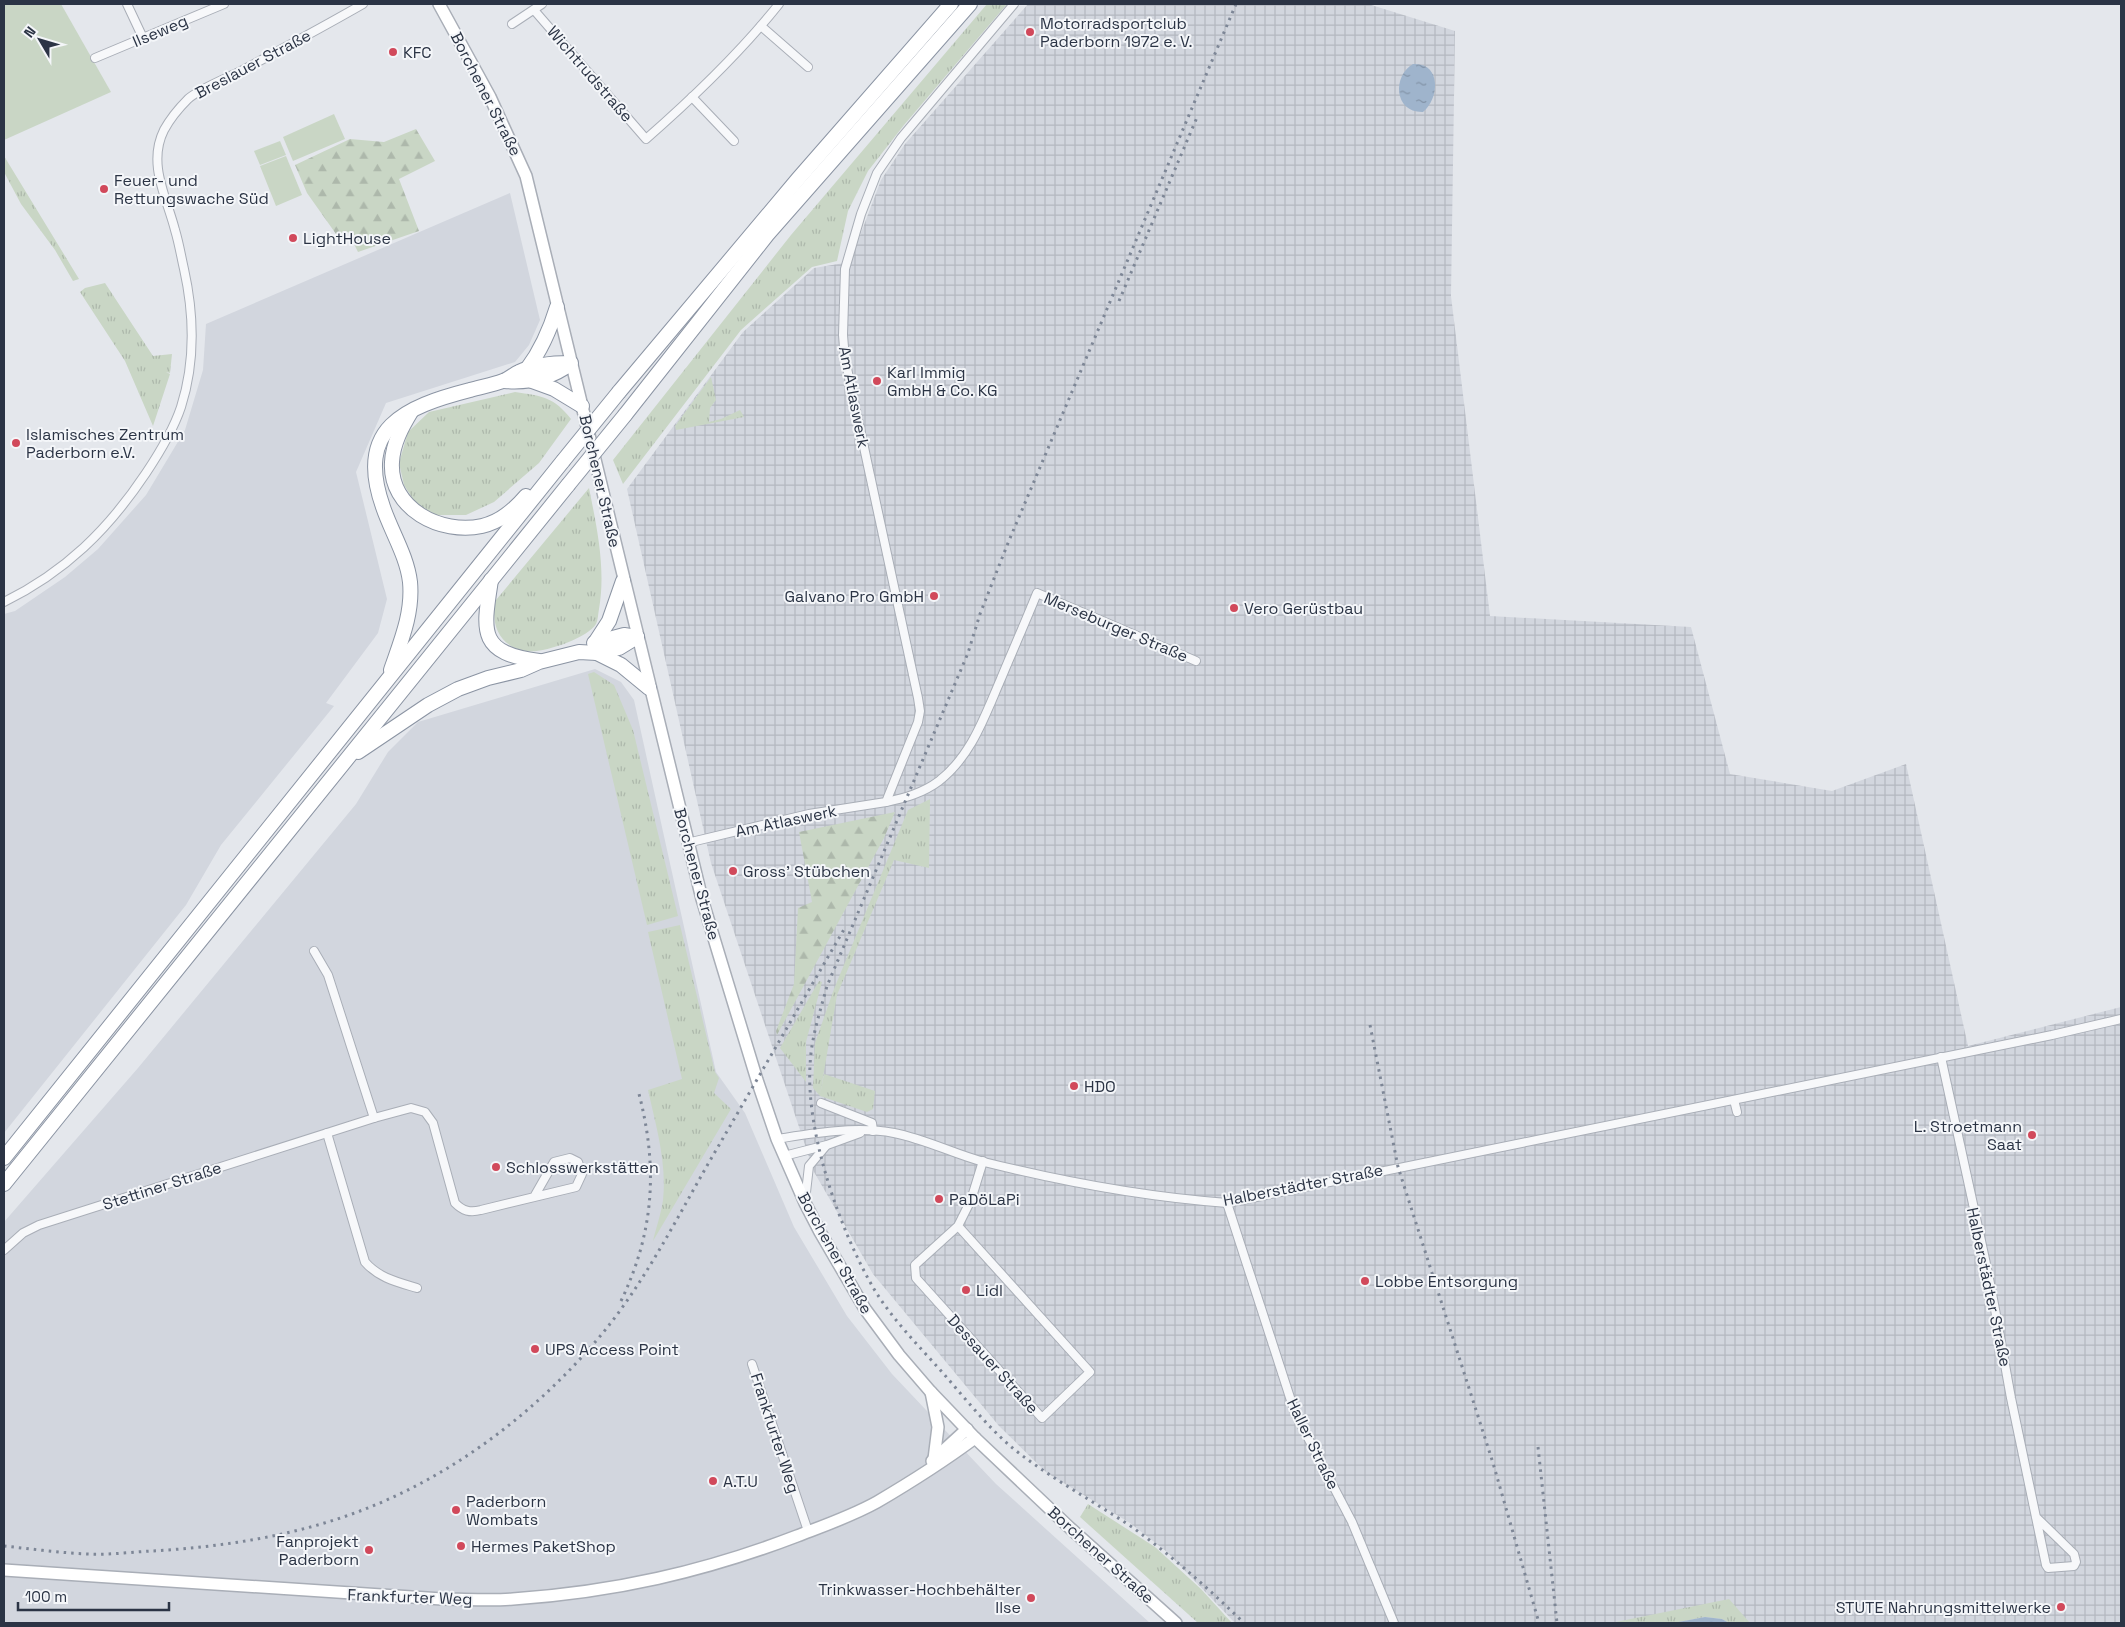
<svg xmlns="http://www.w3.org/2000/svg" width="2125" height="1627" font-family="'Space Grotesk',sans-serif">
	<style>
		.built { fill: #d2d6de }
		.industrial { fill: url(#industrial-grid) }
		.grass { fill: url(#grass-tufts) }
		.forest { fill: url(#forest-firs) }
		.garden { fill: #c9d6c5 }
		.water { fill: url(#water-ripples) }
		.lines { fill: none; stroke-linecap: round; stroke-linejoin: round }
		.minor-casing { stroke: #a9aeb7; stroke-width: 10 }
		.secondary-casing { stroke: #a9aeb7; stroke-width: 14 }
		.trunk-casing { stroke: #8b94a3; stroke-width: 16 }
		.minor { stroke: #f7f8fa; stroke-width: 8 }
		.secondary { stroke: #fff; stroke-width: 11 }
		.trunk { stroke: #fff; stroke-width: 14 }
		.rail { stroke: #7d8696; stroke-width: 3; stroke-dasharray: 2.5 5; stroke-linecap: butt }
		.trunk-bridge-casing { stroke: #8b94a3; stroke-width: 16; stroke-linecap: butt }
		.trunk-bridge { stroke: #fff; stroke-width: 14 }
		.poi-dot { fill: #d1495b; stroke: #f4f6f9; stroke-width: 2 }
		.labels { text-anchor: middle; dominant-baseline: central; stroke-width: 4; stroke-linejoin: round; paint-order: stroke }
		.poi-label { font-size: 16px; fill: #2b3445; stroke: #f4f6f9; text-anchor: start }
		.street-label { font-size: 16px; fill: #2b3445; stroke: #f4f6f9 }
	</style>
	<defs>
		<pattern id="industrial-grid" width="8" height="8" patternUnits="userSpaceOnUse" patternTransform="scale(1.25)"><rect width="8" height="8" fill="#d2d6de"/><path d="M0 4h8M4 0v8" fill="none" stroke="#b4b8c0"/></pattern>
		<pattern id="grass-tufts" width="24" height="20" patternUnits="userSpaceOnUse" patternTransform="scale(1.25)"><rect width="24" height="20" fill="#c9d6c5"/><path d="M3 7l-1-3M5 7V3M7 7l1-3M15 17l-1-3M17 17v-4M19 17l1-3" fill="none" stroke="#adb8ab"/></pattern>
		<pattern id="forest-firs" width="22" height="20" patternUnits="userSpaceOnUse" patternTransform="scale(1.25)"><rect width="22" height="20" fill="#c9d6c5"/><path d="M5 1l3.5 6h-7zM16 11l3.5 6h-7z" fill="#adb8ab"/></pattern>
		<pattern id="water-ripples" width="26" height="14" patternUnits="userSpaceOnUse" patternTransform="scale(1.25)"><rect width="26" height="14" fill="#9fb4cc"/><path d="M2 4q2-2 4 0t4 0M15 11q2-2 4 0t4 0" fill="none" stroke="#8293a7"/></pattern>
	</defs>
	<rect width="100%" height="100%" fill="#e4e7ec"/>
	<g class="built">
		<polygon points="510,193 540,320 529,345 515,362 386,403 356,472 387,599 378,633 326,703 334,706 221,845 186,905 4,1133 4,614 15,611 65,577 98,549 146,495 185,430 203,370 206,324"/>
		<polygon points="595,669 621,682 634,700 716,1072 745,1113 794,1227 847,1316 892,1374 996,1484 1150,1623 4,1623 4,1222 138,1068 356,804 388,752 418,722"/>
	</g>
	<polygon class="industrial" points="1028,4 1368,4 1455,31 1451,296 1490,616 1691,627 1730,774 1832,791 1906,764 1968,1046 2121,1007 2121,1623 1729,1623 1722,1619 1705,1617 1673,1623 1235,1623 1167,1552 1130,1523 1047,1473 999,1426 873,1274 814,1172 711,863 627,489 743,332 814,268 850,262 881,180 905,144"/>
	<g class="grass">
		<polygon points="987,4 1007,4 904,125 868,171 848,211 837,261 812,267 741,330 623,484 613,460 791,235"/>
		<polygon points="4,156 79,279 73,281 55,250 21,204 4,172"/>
		<polygon points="105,283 153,356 172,354 170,373 166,372 170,374 153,426 125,361 80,292 85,288"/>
		<polygon points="711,377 716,400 710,408 709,422 721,419 740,410 744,417 676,430 675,426"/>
		<path d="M515 392C542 396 554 397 571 419L539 463 494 502 466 515H436L416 504 404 485 399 463 408 432 429 412Z"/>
		<path d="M589 488C597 528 606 569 599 609 598 614 598 620 596 624 588 638 542 654 526 651 499 647 490 624 496 600Z"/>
		<polygon points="594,672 614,685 633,730 678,916 647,925 588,674"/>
		<polygon points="930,799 929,868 894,860 837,995 820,1095 824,1074 875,1091 873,1109 867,1112 820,1096 813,1088 815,1043 834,989 908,810"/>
		<path d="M680 925 715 1072 719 1078 714 1093 731 1109 653 1241C656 1228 661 1214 663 1200 667 1163 656 1126 648 1090L682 1079 648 932Z"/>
		<polygon points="819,981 822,982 806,1042 806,1082 780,1048"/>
		<polygon points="1088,1504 1155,1547 1201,1589 1232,1623 1198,1623 1080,1517"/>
		<polygon points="1729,1599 1750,1623 1729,1623 1722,1619 1705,1617 1673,1623 1611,1623"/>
	</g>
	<g class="forest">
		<polygon points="416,129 435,161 399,179 419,231 358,252 348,232 336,234 307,193 295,165 350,139 384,142"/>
		<polygon points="895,812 884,838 777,1035 776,1031 794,984 798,908 812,902 799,832"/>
	</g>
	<g class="garden">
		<polygon points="4,4 61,4 111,92 4,140"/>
		<polygon points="334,114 345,139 293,161 283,137"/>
		<polygon points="280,141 286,155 260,165 254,151"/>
		<polygon points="286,156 302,195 276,206 260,166"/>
	</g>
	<g class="water">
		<path d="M1413 64C1441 62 1440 98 1423 112 1394 113 1392 76 1413 64Z"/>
		<polygon points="1705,1617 1722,1619 1729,1623 1673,1623"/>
	</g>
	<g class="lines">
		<g class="minor-casing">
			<g id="minor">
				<polyline points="127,4 143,38"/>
				<path d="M534 10 646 139C694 97 740 53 779 4"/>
				<polyline points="512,24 542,4"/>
				<polyline points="761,26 808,67"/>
				<polyline points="95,58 224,4"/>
				<polyline points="692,97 734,141"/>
				<path d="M4 602C65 572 108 530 146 473 160 452 173 431 181 407 195 363 194 314 184 269 181 256 179 243 175 230 167 198 147 164 164 130 170 119 179 108 188 99 199 89 227 78 241 71 282 49 323 27 363 4"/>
				<path d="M886 802C905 798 923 793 939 781 971 756 984 718 1000 681 1012 652 1025 623 1037 593L1196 661"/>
				<polyline points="687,843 809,814 886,802 918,722 920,711 918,698 845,359 843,335 845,269 861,214 877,173 901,138 1014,4"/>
				<polyline points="314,951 328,975 374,1118"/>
				<path d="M1941 1057C1955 1121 1969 1186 1983 1250 1994 1299 2002 1349 2011 1398 2023 1454 2034 1510 2046 1565L2048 1568 2074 1566 2076 1562 2074 1554 2036 1517"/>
				<polyline points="1734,1100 1737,1112"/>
				<polyline points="821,1103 872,1123 873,1131"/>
				<path d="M327 1133 365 1262C379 1278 397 1282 417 1288"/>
				<path d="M777 1139C813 1133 858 1126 894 1133 925 1139 954 1154 984 1162 1064 1182 1146 1197 1227 1203L2052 1035 2121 1019"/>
				<polyline points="784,1156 827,1145 860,1133"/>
				<polyline points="805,1201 809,1166 825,1147"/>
				<polyline points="1227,1203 1295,1413 1352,1522 1394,1623"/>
				<polyline points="958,1226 1090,1372 1042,1418 916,1278 915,1265 958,1226 971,1200 983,1161"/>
				<path d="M4 1250 23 1233 39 1225 374 1118 411 1108 425 1112 433 1123 455 1203C463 1211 470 1213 481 1210L576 1187 582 1174 578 1162 570 1158 554 1162 534 1197"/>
				<polyline points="752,1364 808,1531"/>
			</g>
		</g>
		<g class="secondary-casing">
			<g id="secondary">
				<polyline points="439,4 490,97 526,176 702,899 757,1080 777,1139 805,1203 820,1232 865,1309 899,1355 930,1391 975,1438 1070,1528 1176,1623"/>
				<polyline points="931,1392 938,1427 934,1459"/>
				<polyline points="932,1461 967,1429"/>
				<path d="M4 1570 442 1599C465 1599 490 1601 513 1599 614 1592 703 1572 797 1536 823 1526 852 1516 877 1502 911 1482 944 1461 975 1438"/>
			</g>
		</g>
		<g class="trunk-casing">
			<g id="trunk">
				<path d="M527 369C542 349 550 330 557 307"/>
				<path d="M504 381C528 383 550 379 570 364"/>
				<polyline points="532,381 554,389 582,406"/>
				<polyline points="619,392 798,179 951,4"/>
				<path d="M411 412C402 427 393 443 392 462 389 509 441 535 482 526 500 522 515 509 526 496"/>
				<polyline points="625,415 767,235 970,4"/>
				<path d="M491 580C483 632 478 653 539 661"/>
				<polyline points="596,641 609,621 623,581"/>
				<polyline points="594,643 624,635 637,637"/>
				<polyline points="597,653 621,665 649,688"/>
				<path d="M391 670C401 641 413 613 410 582 407 556 391 531 383 507 355 428 404 407 470 390 480 387 492 385 503 381 509 379 514 374 519 372 535 364 554 363 571 363"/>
				<polyline points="358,752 428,705 458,689 488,678 521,670 539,662 579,652 597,653 619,648 637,637"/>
				<polyline points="4,1158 563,461"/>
				<polyline points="4,1184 568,485"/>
			</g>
		</g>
		<use href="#minor" class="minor"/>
		<use href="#secondary" class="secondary"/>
		<use href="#trunk" class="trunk"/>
		<g class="rail">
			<path d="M1236 4 1008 543 980 614 968 653 827 986C820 1012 811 1038 810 1066 806 1133 840 1231 874 1289 892 1319 918 1345 942 1372 965 1398 988 1428 1015 1450 1052 1479 1093 1501 1132 1527 1172 1556 1209 1589 1244 1623"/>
			<polyline points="1119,301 1198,115"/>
			<polyline points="1370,1025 1398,1167 1493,1463 1539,1623"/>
			<path d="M621 1301C655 1230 658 1165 638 1090"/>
			<polyline points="1538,1447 1557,1623"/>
			<path d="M4 1546C32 1549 61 1553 89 1554 110 1555 132 1552 152 1551 222 1547 294 1536 360 1511 455 1475 541 1409 606 1329 646 1279 676 1220 708 1164 754 1085 800 1005 846 926"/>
		</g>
		<g class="trunk-bridge-casing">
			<g id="trunk-bridge">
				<polyline points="563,461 619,392"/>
				<polyline points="568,485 625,415"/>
			</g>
		</g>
		<use href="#trunk-bridge" class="trunk-bridge"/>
	</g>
	<g class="poi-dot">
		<circle cx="1030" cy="32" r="5"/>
		<circle cx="393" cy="52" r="5"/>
		<circle cx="104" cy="189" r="5"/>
		<circle cx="293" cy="238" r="5"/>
		<circle cx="877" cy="381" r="5"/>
		<circle cx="16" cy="443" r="5"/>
		<circle cx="934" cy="596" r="5"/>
		<circle cx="1234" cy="608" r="5"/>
		<circle cx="733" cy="871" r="5"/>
		<circle cx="1074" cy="1086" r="5"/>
		<circle cx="2032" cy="1135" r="5"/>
		<circle cx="496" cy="1167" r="5"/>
		<circle cx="939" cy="1199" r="5"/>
		<circle cx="1365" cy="1281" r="5"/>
		<circle cx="966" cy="1290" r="5"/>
		<circle cx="535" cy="1349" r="5"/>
		<circle cx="713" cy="1481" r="5"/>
		<circle cx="456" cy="1510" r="5"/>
		<circle cx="461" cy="1546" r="5"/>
		<circle cx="369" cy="1550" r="5"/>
		<circle cx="1031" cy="1598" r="5"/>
		<circle cx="2061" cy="1607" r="5"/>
	</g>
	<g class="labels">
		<g class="poi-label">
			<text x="1040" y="23">Motorradsportclub<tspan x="1040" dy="18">Paderborn 1972 e. V.</tspan></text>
			<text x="403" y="52">KFC</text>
			<text x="114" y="180">Feuer- und<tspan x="114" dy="18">Rettungswache Süd</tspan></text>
			<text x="303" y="238">LightHouse</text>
			<text x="887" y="372">Karl Immig<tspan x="887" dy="18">GmbH &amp; Co. KG</tspan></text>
			<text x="26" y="434">Islamisches Zentrum<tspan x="26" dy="18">Paderborn e.V.</tspan></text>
			<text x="924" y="596" text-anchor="end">Galvano Pro GmbH</text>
			<text x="1244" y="608">Vero Gerüstbau</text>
			<text x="743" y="871">Gross' Stübchen</text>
			<text x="1084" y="1086">HDO</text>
			<text x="2022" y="1126" text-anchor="end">L. Stroetmann<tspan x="2022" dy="18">Saat</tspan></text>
			<text x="506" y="1167">Schlosswerkstätten</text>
			<text x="949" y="1199">PaDöLaPi</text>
			<text x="1375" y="1281">Lobbe Entsorgung</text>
			<text x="976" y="1290">Lidl</text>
			<text x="545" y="1349">UPS Access Point</text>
			<text x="723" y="1481">A.T.U</text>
			<text x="466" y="1501">Paderborn<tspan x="466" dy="18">Wombats</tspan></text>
			<text x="359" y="1541" text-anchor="end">Fanprojekt<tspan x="359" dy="18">Paderborn</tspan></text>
			<text x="471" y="1546">Hermes PaketShop</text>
			<text x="1021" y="1589" text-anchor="end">Trinkwasser-Hochbehälter<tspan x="1021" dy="18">Ilse</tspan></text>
			<text x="2051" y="1607" text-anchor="end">STUTE Nahrungsmittelwerke</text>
		</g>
		<g class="street-label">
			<text transform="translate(160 31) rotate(-23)">Ilseweg</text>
			<text transform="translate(253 64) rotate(-28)">Breslauer Straße</text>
			<text transform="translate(590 74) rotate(49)">Wichtrudstraße</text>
			<text transform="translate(486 94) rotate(63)">Borchener Straße</text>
			<text transform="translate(854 397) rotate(79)">Am Atlaswerk</text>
			<text transform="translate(600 481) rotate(77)">Borchener Straße</text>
			<text transform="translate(1116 627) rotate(23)">Merseburger Straße</text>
			<text transform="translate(786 821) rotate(-12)">Am Atlaswerk</text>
			<text transform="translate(697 874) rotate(75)">Borchener Straße</text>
			<text transform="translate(1303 1185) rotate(-11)">Halberstädter Straße</text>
			<text transform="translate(162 1186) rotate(-18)">Stettiner Straße</text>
			<text transform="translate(835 1253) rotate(61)">Borchener Straße</text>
			<text transform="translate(1989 1287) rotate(78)">Halberstädter Straße</text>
			<text transform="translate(993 1364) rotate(48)">Dessauer Straße</text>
			<text transform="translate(775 1433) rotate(72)">Frankfurter Weg</text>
			<text transform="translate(1313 1444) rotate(64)">Haller Straße</text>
			<text transform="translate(1101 1555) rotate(42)">Borchener Straße</text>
			<text transform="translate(410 1597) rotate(2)">Frankfurter Weg</text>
		</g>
	</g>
	<rect width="2125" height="1627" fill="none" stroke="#2b3445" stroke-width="10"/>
	<g transform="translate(40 40) rotate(308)" stroke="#f4f6f9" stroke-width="4" paint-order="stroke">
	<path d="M0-4L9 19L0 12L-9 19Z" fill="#2b3445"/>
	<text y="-8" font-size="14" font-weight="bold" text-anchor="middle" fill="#2b3445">N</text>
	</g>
	<path d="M18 1602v8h151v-8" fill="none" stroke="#2b3445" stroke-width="2.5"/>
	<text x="25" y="1602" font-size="15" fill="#2b3445" stroke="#f4f6f9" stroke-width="4" paint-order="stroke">100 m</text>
</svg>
